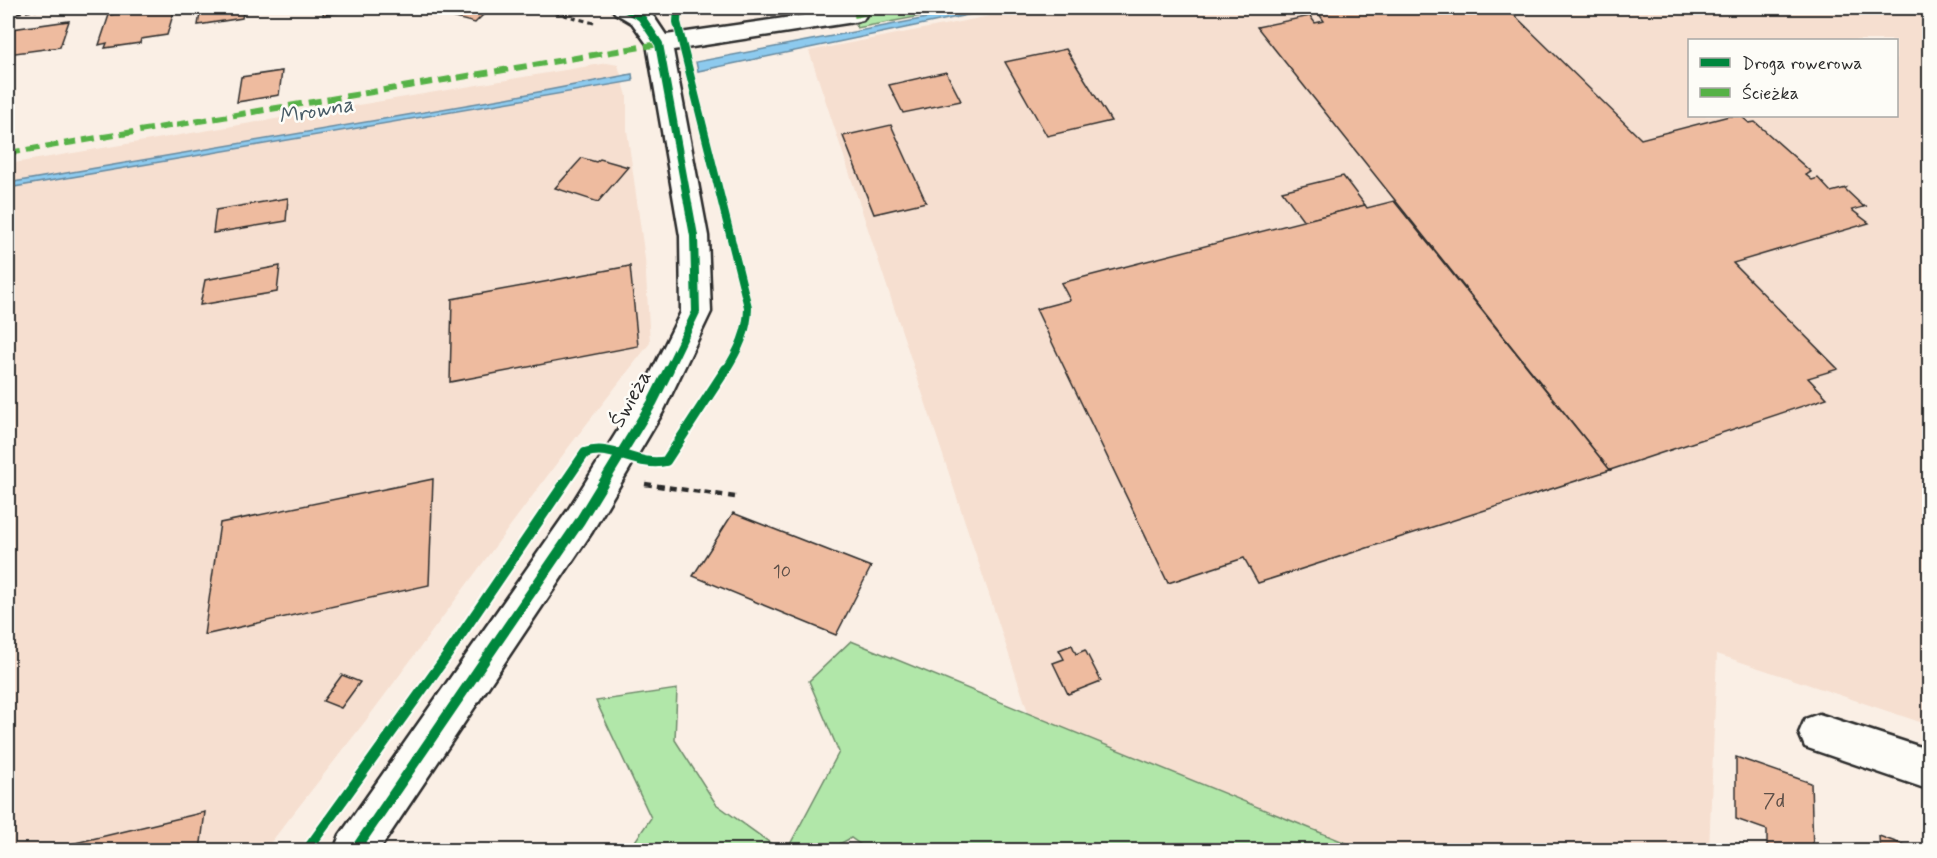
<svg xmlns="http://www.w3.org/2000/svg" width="1937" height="858" font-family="Mynerve,sans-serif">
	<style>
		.built { fill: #f6dfd0; fill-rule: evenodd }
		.green { fill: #b1e7a9; stroke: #6e896a; stroke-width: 1.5 }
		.water { fill: #8dcaee; stroke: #668aa0; stroke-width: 1.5 }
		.building { fill: #eebb9f; stroke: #2b2b2b; stroke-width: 1.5 }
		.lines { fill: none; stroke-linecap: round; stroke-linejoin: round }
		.minor-casing { stroke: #2b2b2b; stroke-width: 5 }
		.path-far1 { stroke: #2b2b2b; stroke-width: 3; stroke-dasharray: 5 4; stroke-linecap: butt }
		.path { stroke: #2b2b2b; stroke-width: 4.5; stroke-dasharray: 7 5; stroke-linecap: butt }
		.minor { fill: #fdfcf7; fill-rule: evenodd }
		.quiet { stroke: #56b246; stroke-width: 6; stroke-dasharray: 13 6; stroke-linecap: butt }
		.cycleway-far1-casing { stroke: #fdfcf7; stroke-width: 10 }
		.cycleway-casing { stroke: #fdfcf7; stroke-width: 14 }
		.cycleway-far1 { stroke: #00873e; stroke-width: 8 }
		.cycleway { stroke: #00873e; stroke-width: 10 }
		.labels { text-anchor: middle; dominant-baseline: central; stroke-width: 5; stroke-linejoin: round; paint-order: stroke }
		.number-label { font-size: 18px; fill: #5c4f48 }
		.street-label { font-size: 21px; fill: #2b2b2b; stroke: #fdfcf7 }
		.near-number-label { font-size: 21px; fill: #5c4f48 }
		.water-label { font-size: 22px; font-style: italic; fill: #485b66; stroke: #fdfcf7 }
	</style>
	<rect width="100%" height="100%" fill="#faefe5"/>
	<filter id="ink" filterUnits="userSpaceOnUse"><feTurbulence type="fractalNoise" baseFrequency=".0167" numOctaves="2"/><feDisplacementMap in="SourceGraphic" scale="12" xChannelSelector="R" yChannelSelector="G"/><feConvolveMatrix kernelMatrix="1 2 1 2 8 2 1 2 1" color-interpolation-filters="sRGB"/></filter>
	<g filter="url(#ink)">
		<g class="built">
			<path d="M1031 8H1929V725L1717 654 1709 850H1363L1029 715 809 51ZM1690 40H1896V116H1690Z"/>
			<polygon points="607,63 618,65 627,96 627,130 645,259 650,343 571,444 367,719 265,850 8,850 8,164"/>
		</g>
		<g class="green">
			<polygon points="851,8 964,8 857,28"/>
			<polygon points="851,641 1363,850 868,850 851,838 828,850 787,850 839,752 809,681"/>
			<polygon points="677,689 675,740 716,804 780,850 629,850 651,818 596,701"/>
		</g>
		<g class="water">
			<polygon points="979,8 1001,8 698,71 696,62"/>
			<polygon points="632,74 633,81 8,188 8,183 507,98"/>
		</g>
		<g class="building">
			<polygon points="161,8 161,10 175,8 167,35 141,39 140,43 105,48 107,43 99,45 109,15"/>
			<polygon points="201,8 244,8 242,18 198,25"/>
			<polygon points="324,8 348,8 347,11 323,15"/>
			<polygon points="437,8 490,8 475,23 432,12"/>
			<polygon points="1347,8 1421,8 1423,10 1436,8 1507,8 1641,139 1729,116 1741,116 1749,123 1755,122 1811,172 1806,175 1812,180 1818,178 1831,192 1846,188 1845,189 1863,206 1867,206 1852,210 1869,223 1733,263 1838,369 1808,378 1827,398 1610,470 1257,27 1310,16 1315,23 1324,21 1319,14"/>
			<polygon points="69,21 60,47 8,54 8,42 12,29"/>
			<polygon points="1066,49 1111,121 1047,136 1005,62"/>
			<polygon points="282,71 279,95 237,102 241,77"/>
			<polygon points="946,72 961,101 903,113 889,85"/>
			<polygon points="891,125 926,202 874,214 843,136"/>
			<polygon points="582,158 596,162 600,159 628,167 598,202 555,188"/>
			<polygon points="1343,176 1365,205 1304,221 1282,191"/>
			<polygon points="288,198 286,221 213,233 216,210"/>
			<polygon points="1394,201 1610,470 1258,583 1244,558 1168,583 1036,309 1070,300 1061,283 1365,205 1367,208"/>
			<polygon points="280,266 277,292 200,305 205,280"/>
			<polygon points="630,266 638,346 450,382 452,299"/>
			<polygon points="433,479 429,585 204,635 220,523"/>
			<polygon points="733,513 871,567 836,635 693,576"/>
			<polygon points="1072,645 1076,654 1085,650 1101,681 1068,694 1053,663 1064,659 1059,650"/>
			<polygon points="342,675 360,682 341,708 323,701"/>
			<polygon points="1736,757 1811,783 1813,850 1767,850 1767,830 1736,819"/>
			<polygon points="205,812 200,850 46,850"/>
			<polygon points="1879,836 1918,850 1880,850"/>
		</g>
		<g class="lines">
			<g class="minor-casing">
				<g id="minor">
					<polygon points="612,8 643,8 654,17 666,35 854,8 863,10 866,15 863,20 854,22 673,50 708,236 711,312 663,412 592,532 379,850 334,850 340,835 568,510 640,395 681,312 680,236 647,44 632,23 615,13"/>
					<polygon points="1819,714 1930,750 1930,790 1805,747 1799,733 1805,719"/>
				</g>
			</g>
			<g class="path-far1">
				<polyline points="537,8 594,23"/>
				<polyline points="8,14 47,8"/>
			</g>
			<polyline class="path" points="645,484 735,497"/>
			<use href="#minor" class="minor"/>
			<g class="quiet">
				<polyline points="854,15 888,8"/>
				<polyline points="8,153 659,44"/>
			</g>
			<g class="cycleway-far1-casing">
				<g id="cycleway-far1">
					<polyline points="624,8 641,17 659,44 694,236 696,312 668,370"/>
					<path d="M678 8 677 22 748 307C748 331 738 351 726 370"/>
				</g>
			</g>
			<g class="cycleway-casing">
				<g id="cycleway">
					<path d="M307 850 446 657 585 453C612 443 638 468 666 461L726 369"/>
					<polyline points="355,850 580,521 652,403 669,369"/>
				</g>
			</g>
			<use href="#cycleway-far1" class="cycleway-far1"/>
			<use href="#cycleway" class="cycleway"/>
		</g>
	</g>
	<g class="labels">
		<g class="number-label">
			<text x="782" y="572">10</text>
		</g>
		<g class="street-label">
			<text transform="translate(631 399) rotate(-61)">Świeża</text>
		</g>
		<g class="near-number-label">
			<text x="1774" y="801">7d</text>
		</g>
		<g class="water-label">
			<text transform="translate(316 111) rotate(-10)">Mrowna</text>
		</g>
	</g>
	<rect width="1937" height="858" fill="none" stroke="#fdfcf7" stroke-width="30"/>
	<rect x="15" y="15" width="1907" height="828" fill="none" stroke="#2b2b2b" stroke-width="2" filter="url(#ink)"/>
	<rect x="1688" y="39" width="210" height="78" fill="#fdfcf7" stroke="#a9a8a5" stroke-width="1.5"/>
	<rect x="1700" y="58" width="30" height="9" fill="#00873e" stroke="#a9a8a5" stroke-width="1.5"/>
	<text x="1742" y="69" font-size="18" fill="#2b2b2b">Droga rowerowa</text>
	<rect x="1700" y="88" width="30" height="9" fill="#56b246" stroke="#a9a8a5" stroke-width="1.5"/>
	<text x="1742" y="99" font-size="18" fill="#2b2b2b">Ścieżka</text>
</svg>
